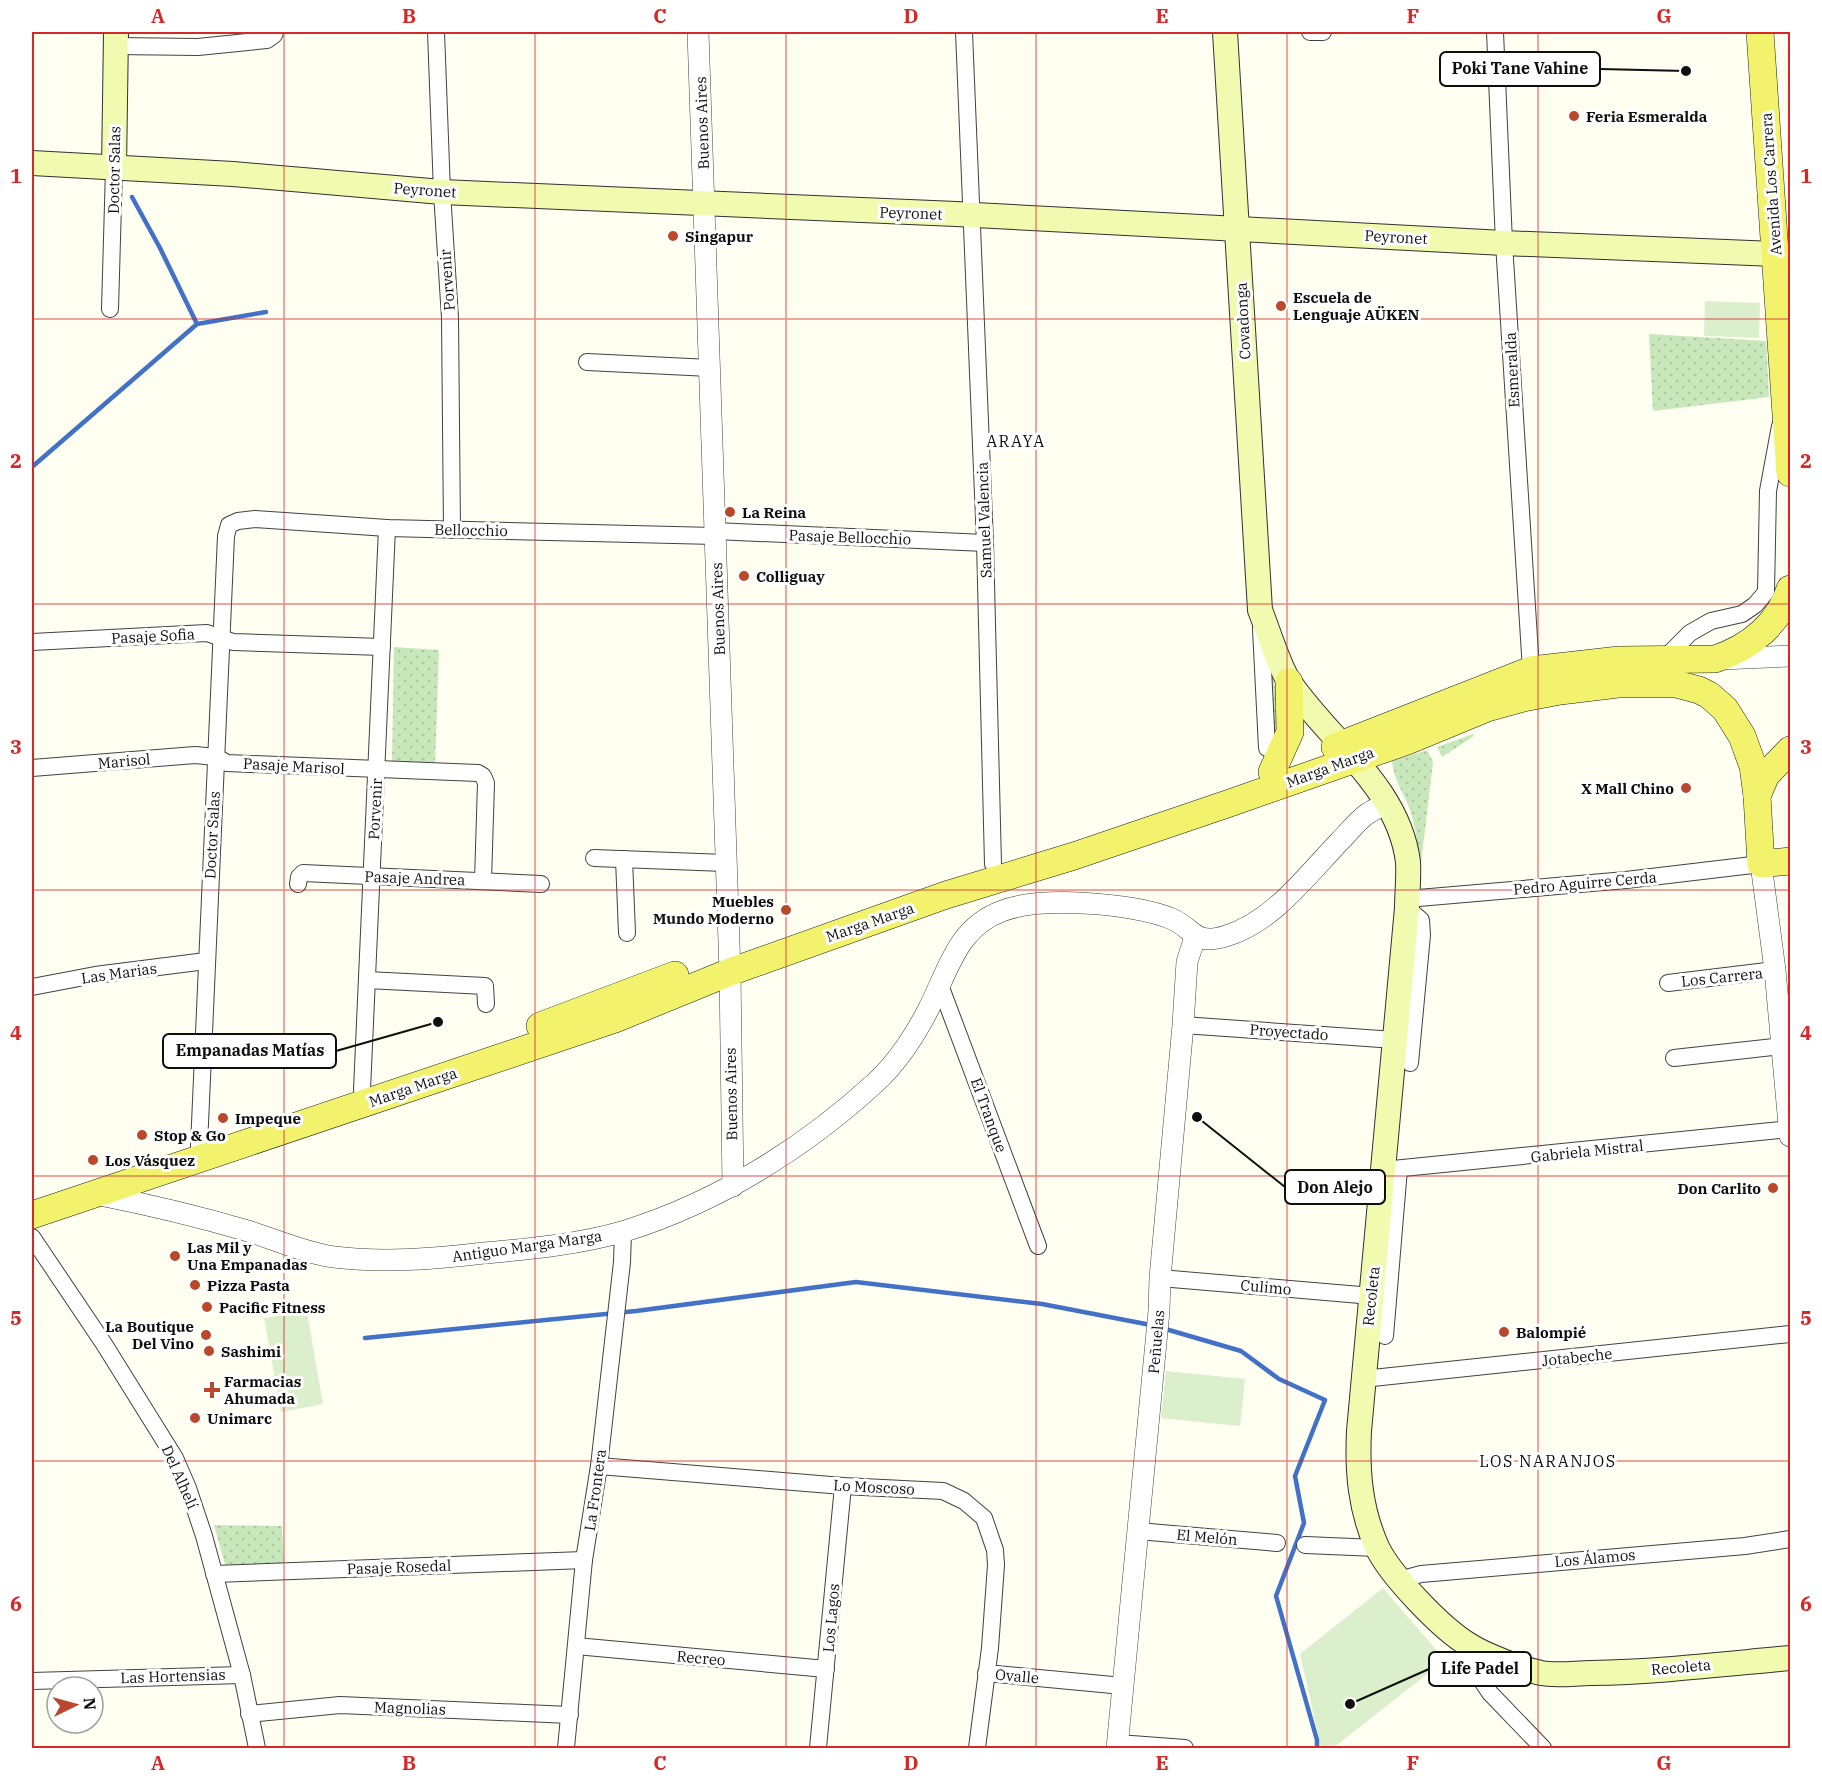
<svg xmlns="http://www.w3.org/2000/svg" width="1822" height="1780" font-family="'IBM Plex Serif',serif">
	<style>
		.grass { fill: url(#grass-dots) }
		.pitch { fill: #dbefcd }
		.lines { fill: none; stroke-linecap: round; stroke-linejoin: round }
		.stream { stroke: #4271c7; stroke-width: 4.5 }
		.minor-casing { stroke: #424242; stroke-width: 18 }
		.tertiary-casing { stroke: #424242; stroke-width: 22 }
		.secondary-casing { stroke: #313131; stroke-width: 26 }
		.primary-casing { stroke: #202020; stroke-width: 28 }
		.minor { stroke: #fff; stroke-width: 16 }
		.tertiary { stroke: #fff; stroke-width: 21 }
		.secondary { stroke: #f1fbaf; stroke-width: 24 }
		.primary { stroke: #f2f26d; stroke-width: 27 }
		.grid { fill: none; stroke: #d62828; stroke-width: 1.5; stroke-opacity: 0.55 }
		.poi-dot { fill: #b9482c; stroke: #fff; stroke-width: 2 }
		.labels { text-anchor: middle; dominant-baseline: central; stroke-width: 6; stroke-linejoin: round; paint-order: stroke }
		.poi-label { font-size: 15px; font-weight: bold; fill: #0f0f0f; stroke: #fff; text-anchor: start }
		.street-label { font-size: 15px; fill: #0f0f0f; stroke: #fff }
		.neighbourhood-label { font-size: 16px; letter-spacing: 1.5px; fill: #0f0f0f; stroke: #fff }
		.leader { fill: none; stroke: #0f0f0f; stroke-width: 2 }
		.callout-dot { fill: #0f0f0f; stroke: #fff; stroke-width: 2 }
		.callout { fill: #fff; stroke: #0f0f0f; stroke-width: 2 }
		.callout-label { font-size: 16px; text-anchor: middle; font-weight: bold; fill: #0f0f0f }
		.neatline { fill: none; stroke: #d62828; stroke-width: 2 }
		.grid-label { font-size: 20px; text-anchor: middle; font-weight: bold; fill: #d62828 }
	</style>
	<defs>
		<pattern id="grass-dots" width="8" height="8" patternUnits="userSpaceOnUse" patternTransform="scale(1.5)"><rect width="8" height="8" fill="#c8e8bb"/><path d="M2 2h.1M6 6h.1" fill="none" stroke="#abc6a0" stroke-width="1.8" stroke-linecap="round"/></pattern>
	</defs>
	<rect width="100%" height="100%" fill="#fefef1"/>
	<g class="grass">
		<polygon points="1649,334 1766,341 1769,397 1653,411"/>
		<polygon points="394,647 439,650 435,764 392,764"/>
		<polygon points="1266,675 1273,676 1278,706 1275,751"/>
		<polygon points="1473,734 1474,736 1442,757 1437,747"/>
		<path d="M1427 750 1433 762 1420 872C1418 851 1417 830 1410 810 1404 794 1393 778 1392 761Z"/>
		<polygon points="214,1525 282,1526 284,1564 226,1568"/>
	</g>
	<g class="pitch">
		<polygon points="1705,301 1760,303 1759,338 1704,336"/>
		<polygon points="307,1312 323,1404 281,1412 264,1318"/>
		<polygon points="1166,1371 1245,1379 1240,1426 1161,1418"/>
		<polygon points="1383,1588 1445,1660 1333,1748 1321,1748 1300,1654"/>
	</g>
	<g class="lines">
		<g class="stream">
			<polyline points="132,197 160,248 197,324"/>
			<polyline points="32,467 197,324 266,312"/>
			<polyline points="1162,1328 1241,1351 1279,1379 1325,1400 1295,1476 1304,1523 1276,1596 1317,1740 1317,1748"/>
			<polyline points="365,1338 636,1311 856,1282 1042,1304 1151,1325"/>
		</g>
		<g class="minor-casing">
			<g id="minor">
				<polyline points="436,32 442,192 450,318 452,530"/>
				<polyline points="964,32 985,543 993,864"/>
				<polyline points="1310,32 1323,32"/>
				<polyline points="1495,32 1504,243 1531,670 1526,675"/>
				<polyline points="115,46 198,47 267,40 274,35 275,32"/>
				<polyline points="110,309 114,169"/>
				<polyline points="587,362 710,368"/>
				<polyline points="715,531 985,543"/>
				<polyline points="1261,629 1267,748"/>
				<polyline points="32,642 207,633 233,642 382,647"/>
				<polyline points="1664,659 1690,633 1711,621 1742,614 1755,605 1766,592 1768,491 1780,426"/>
				<polyline points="32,768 195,755 216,757 227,763 478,773 483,776 486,783 483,881"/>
				<polyline points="594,858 725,863"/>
				<polyline points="624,859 627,933"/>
				<polyline points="298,884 299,877 303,873 541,884"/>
				<polyline points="1407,899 1626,880 1761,864"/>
				<polyline points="1407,908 1421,920 1422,935 1410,1063"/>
				<polyline points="367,980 485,986 486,1004"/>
				<polyline points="1668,983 1775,970"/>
				<polyline points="940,985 1038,1246"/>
				<polyline points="32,987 95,975 206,961"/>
				<polyline points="1183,1025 1395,1040"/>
				<polyline points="1674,1058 1782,1046"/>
				<polyline points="362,1090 387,528"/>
				<polyline points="199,1146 226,536 229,525 238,521 255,519 387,528 715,536"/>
				<polyline points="1383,1170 1790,1129"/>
				<polyline points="32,1237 104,1344 175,1458 188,1488 204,1536 242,1675 257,1748"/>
				<polyline points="1160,1278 1372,1296"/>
				<polyline points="1385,1336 1399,1169"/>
				<polyline points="1363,1379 1790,1334"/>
				<polyline points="599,1466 843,1486 943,1491 964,1501 984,1518 995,1550 996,1565 990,1648 977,1748"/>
				<polyline points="1138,1531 1277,1543"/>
				<polyline points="1305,1545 1377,1548"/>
				<polyline points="214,1574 584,1560"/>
				<polyline points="1399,1580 1421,1574 1745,1546 1790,1539"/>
				<polyline points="1469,1645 1470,1663 1490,1693 1543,1748"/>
				<polyline points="576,1646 826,1669"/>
				<polyline points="986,1673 1123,1686"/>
				<polyline points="32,1681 242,1675"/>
				<polyline points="249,1714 340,1705 570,1715"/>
				<polyline points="1118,1743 1185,1748"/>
				<polyline points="566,1748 584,1560 599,1466 622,1262 623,1232"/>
				<polyline points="818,1748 843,1486"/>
			</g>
		</g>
		<g class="tertiary-casing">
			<g id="tertiary">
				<polyline points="698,32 730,972 733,1186"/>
				<polyline points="1721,659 1790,656"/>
				<polyline points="1761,864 1775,970 1790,1136"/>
				<path d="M95 1194C146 1204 197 1216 248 1231 276 1240 305 1253 334 1257 384 1263 434 1259 484 1253 530 1249 581 1244 625 1231 718 1202 804 1148 875 1083 898 1062 914 1037 928 1010 948 972 956 928 1002 911 1040 896 1135 903 1172 919 1195 929 1193 946 1226 936 1273 922 1307 875 1340 841 1349 832 1357 821 1367 814 1373 810 1380 807 1386 803"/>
				<polyline points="1117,1748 1159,1311 1160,1278 1183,1025 1187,962 1195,937"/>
			</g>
		</g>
		<g class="secondary-casing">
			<g id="secondary">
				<path d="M1225 32 1260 610C1268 630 1279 667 1290 683 1330 741 1399 788 1408 862 1409 877 1407 894 1407 908L1359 1431C1357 1471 1360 1509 1377 1547 1390 1575 1442 1629 1469 1645 1486 1656 1522 1669 1541 1673 1557 1676 1575 1673 1591 1673 1658 1672 1724 1664 1790 1658"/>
				<polyline points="32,163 233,174 442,192 956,214 1504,243 1775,254"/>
				<polyline points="114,169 116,32"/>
			</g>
		</g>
		<g class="primary-casing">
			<g id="primary">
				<polyline points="1760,32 1790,473"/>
				<path d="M1335 747 1531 670 1619 660 1715 659C1749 648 1779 624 1790 589"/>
				<polyline points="1790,750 1766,775 1757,796 1761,864 1790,861"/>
				<polyline points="1272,772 1290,732 1289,682"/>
				<polyline points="540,1026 675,975"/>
				<polyline points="32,1215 615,1019 730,972 946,895 1074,856 1227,804 1407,741 1487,708 1523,698 1560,691 1618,684 1676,684 1699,690 1709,695 1725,709 1742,736 1753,766 1757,796"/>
			</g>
		</g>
		<use href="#minor" class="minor"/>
		<use href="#tertiary" class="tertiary"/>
		<use href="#secondary" class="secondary"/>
		<use href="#primary" class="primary"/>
	</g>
	<path class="grid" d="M284 32V1748M535 32V1748M786 32V1748M1036 32V1748M1287 32V1748M1538 32V1748M32 319H1790M32 604H1790M32 890H1790M32 1176H1790M32 1461H1790"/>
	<g class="poi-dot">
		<circle cx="1574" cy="116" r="6"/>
		<circle cx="673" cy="236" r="6"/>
		<circle cx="1281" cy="306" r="6"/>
		<circle cx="730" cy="512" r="6"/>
		<circle cx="744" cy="576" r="6"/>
		<circle cx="1686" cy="788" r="6"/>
		<circle cx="786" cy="910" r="6"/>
		<circle cx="223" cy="1118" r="6"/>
		<circle cx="142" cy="1135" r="6"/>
		<circle cx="93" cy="1160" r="6"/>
		<circle cx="1773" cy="1188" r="6"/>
		<circle cx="175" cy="1256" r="6"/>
		<circle cx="195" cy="1285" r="6"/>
		<circle cx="207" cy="1307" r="6"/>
		<circle cx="1504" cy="1332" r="6"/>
		<circle cx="206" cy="1335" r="6"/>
		<circle cx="209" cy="1351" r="6"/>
		<path d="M209 1381h6v6h6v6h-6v6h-6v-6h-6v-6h6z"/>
		<circle cx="195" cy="1418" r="6"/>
	</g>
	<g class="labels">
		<g class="poi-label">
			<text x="1586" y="116">Feria Esmeralda</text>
			<text x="685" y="236">Singapur</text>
			<text x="1293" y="297">Escuela de<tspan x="1293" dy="17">Lenguaje AÜKEN</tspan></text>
			<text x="742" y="512">La Reina</text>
			<text x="756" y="576">Colliguay</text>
			<text x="1674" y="788" text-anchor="end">X Mall Chino</text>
			<text x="774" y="901" text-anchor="end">Muebles<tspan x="774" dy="17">Mundo Moderno</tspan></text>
			<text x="235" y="1118">Impeque</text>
			<text x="154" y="1135">Stop &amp; Go</text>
			<text x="105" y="1160">Los Vásquez</text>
			<text x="1761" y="1188" text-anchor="end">Don Carlito</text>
			<text x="187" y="1247">Las Mil y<tspan x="187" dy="17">Una Empanadas</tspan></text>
			<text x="207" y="1285">Pizza Pasta</text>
			<text x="219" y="1307">Pacific Fitness</text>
			<text x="194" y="1326" text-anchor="end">La Boutique<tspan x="194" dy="17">Del Vino</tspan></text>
			<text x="1516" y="1332">Balompié</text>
			<text x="221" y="1351">Sashimi</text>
			<text x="224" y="1381">Farmacias<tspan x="224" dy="17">Ahumada</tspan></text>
			<text x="207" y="1418">Unimarc</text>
		</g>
		<g class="street-label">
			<text transform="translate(702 123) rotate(-92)">Buenos Aires</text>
			<text transform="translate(114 170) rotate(-89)">Doctor Salas</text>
			<text transform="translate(1771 184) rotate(-94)">Avenida Los Carrera</text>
			<text transform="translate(425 190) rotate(4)">Peyronet</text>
			<text transform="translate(911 213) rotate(2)">Peyronet</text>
			<text transform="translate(1396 237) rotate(3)">Peyronet</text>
			<text transform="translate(447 280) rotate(-94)">Porvenir</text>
			<text transform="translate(1243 321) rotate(-93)">Covadonga</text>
			<text transform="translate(1512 370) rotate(-93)">Esmeralda</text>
			<text transform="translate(984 520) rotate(-92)">Samuel Valencia</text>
			<text transform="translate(471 530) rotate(1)">Bellocchio</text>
			<text transform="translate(850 537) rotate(2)">Pasaje Bellocchio</text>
			<text transform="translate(718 609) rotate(-92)">Buenos Aires</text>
			<text transform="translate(153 636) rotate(-3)">Pasaje Sofia</text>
			<text transform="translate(124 761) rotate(-5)">Marisol</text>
			<text transform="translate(294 766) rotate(3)">Pasaje Marisol</text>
			<text transform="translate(1330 767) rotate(-20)">Marga Marga</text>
			<text transform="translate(375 809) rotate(-87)">Porvenir</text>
			<text transform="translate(212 835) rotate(-87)">Doctor Salas</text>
			<text transform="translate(415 878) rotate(2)">Pasaje Andrea</text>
			<text transform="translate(1585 883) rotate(-5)">Pedro Aguirre Cerda</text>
			<text transform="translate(870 922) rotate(-19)">Marga Marga</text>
			<text transform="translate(119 973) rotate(-8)">Las Marias</text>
			<text transform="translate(1722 977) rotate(-6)">Los Carrera</text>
			<text transform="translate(1289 1032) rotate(4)">Proyectado</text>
			<text transform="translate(413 1087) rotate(-19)">Marga Marga</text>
			<text transform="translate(731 1094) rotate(-91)">Buenos Aires</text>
			<text transform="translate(989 1115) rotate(70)">El Tranque</text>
			<text transform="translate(1587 1151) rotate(-6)">Gabriela Mistral</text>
			<text transform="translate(527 1246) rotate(-8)">Antiguo Marga Marga</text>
			<text transform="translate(1266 1287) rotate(5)">Culimo</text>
			<text transform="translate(1371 1296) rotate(-84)">Recoleta</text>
			<text transform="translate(1156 1342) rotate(-85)">Peñuelas</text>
			<text transform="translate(1577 1357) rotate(-6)">Jotabeche</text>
			<text transform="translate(180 1477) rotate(66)">Del Alhelí</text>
			<text transform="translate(874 1487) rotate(3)">Lo Moscoso</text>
			<text transform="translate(595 1490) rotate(-82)">La Frontera</text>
			<text transform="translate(1207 1537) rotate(5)">El Melón</text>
			<text transform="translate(1595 1558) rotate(-5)">Los Álamos</text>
			<text transform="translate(399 1567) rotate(-2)">Pasaje Rosedal</text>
			<text transform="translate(831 1618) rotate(-85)">Los Lagos</text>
			<text transform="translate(701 1658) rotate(5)">Recreo</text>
			<text transform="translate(1681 1667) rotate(-5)">Recoleta</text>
			<text transform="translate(173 1676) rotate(-2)">Las Hortensias</text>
			<text transform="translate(1017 1676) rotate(5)">Ovalle</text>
			<text transform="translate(410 1708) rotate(2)">Magnolias</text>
		</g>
		<g class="neighbourhood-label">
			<text x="1016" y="441">ARAYA</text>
			<text x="1548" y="1461">LOS NARANJOS</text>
		</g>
	</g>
	<path class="leader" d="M1686 71L1600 69M438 1022L336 1051M1197 1117L1285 1187M1350 1704L1429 1669"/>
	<g class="callout-dot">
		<circle cx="1686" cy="71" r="6"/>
		<circle cx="438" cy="1022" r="6"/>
		<circle cx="1197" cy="1117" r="6"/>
		<circle cx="1350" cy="1704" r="6"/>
	</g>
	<g class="callout">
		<rect x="1440" y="52" width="160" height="34" rx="6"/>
		<rect x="163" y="1034" width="173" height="34" rx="6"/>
		<rect x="1285" y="1170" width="100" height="34" rx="6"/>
		<rect x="1429" y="1652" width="102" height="34" rx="6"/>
	</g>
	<g class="callout-label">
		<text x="1520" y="74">Poki Tane Vahine</text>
		<text x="250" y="1056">Empanadas Matías</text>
		<text x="1335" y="1193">Don Alejo</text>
		<text x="1480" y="1674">Life Padel</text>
	</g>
	<rect width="1822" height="1780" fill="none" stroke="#ffffff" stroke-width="66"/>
	<g transform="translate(75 1705) rotate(85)"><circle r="28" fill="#ffffff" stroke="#9f9f9f" stroke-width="1.5"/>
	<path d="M0-4.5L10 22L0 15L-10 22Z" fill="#b9482c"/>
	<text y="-9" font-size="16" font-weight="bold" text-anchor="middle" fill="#0f0f0f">N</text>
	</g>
	<rect x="33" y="33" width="1756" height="1714" class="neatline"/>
	<g class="grid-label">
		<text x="158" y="23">A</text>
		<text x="409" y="23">B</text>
		<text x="660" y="23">C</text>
		<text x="911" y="23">D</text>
		<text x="1162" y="23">E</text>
		<text x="1413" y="23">F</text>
		<text x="1664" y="23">G</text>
		<text x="16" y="183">1</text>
		<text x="1806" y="183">1</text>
		<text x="16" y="468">2</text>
		<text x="1806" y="468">2</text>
		<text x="16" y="754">3</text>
		<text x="1806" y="754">3</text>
		<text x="16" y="1040">4</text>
		<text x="1806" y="1040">4</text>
		<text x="16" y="1325">5</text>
		<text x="1806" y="1325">5</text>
		<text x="16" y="1611">6</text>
		<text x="1806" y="1611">6</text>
		<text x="158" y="1770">A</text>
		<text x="409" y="1770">B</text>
		<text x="660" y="1770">C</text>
		<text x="911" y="1770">D</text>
		<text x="1162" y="1770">E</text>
		<text x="1413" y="1770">F</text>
		<text x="1664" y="1770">G</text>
	</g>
</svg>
